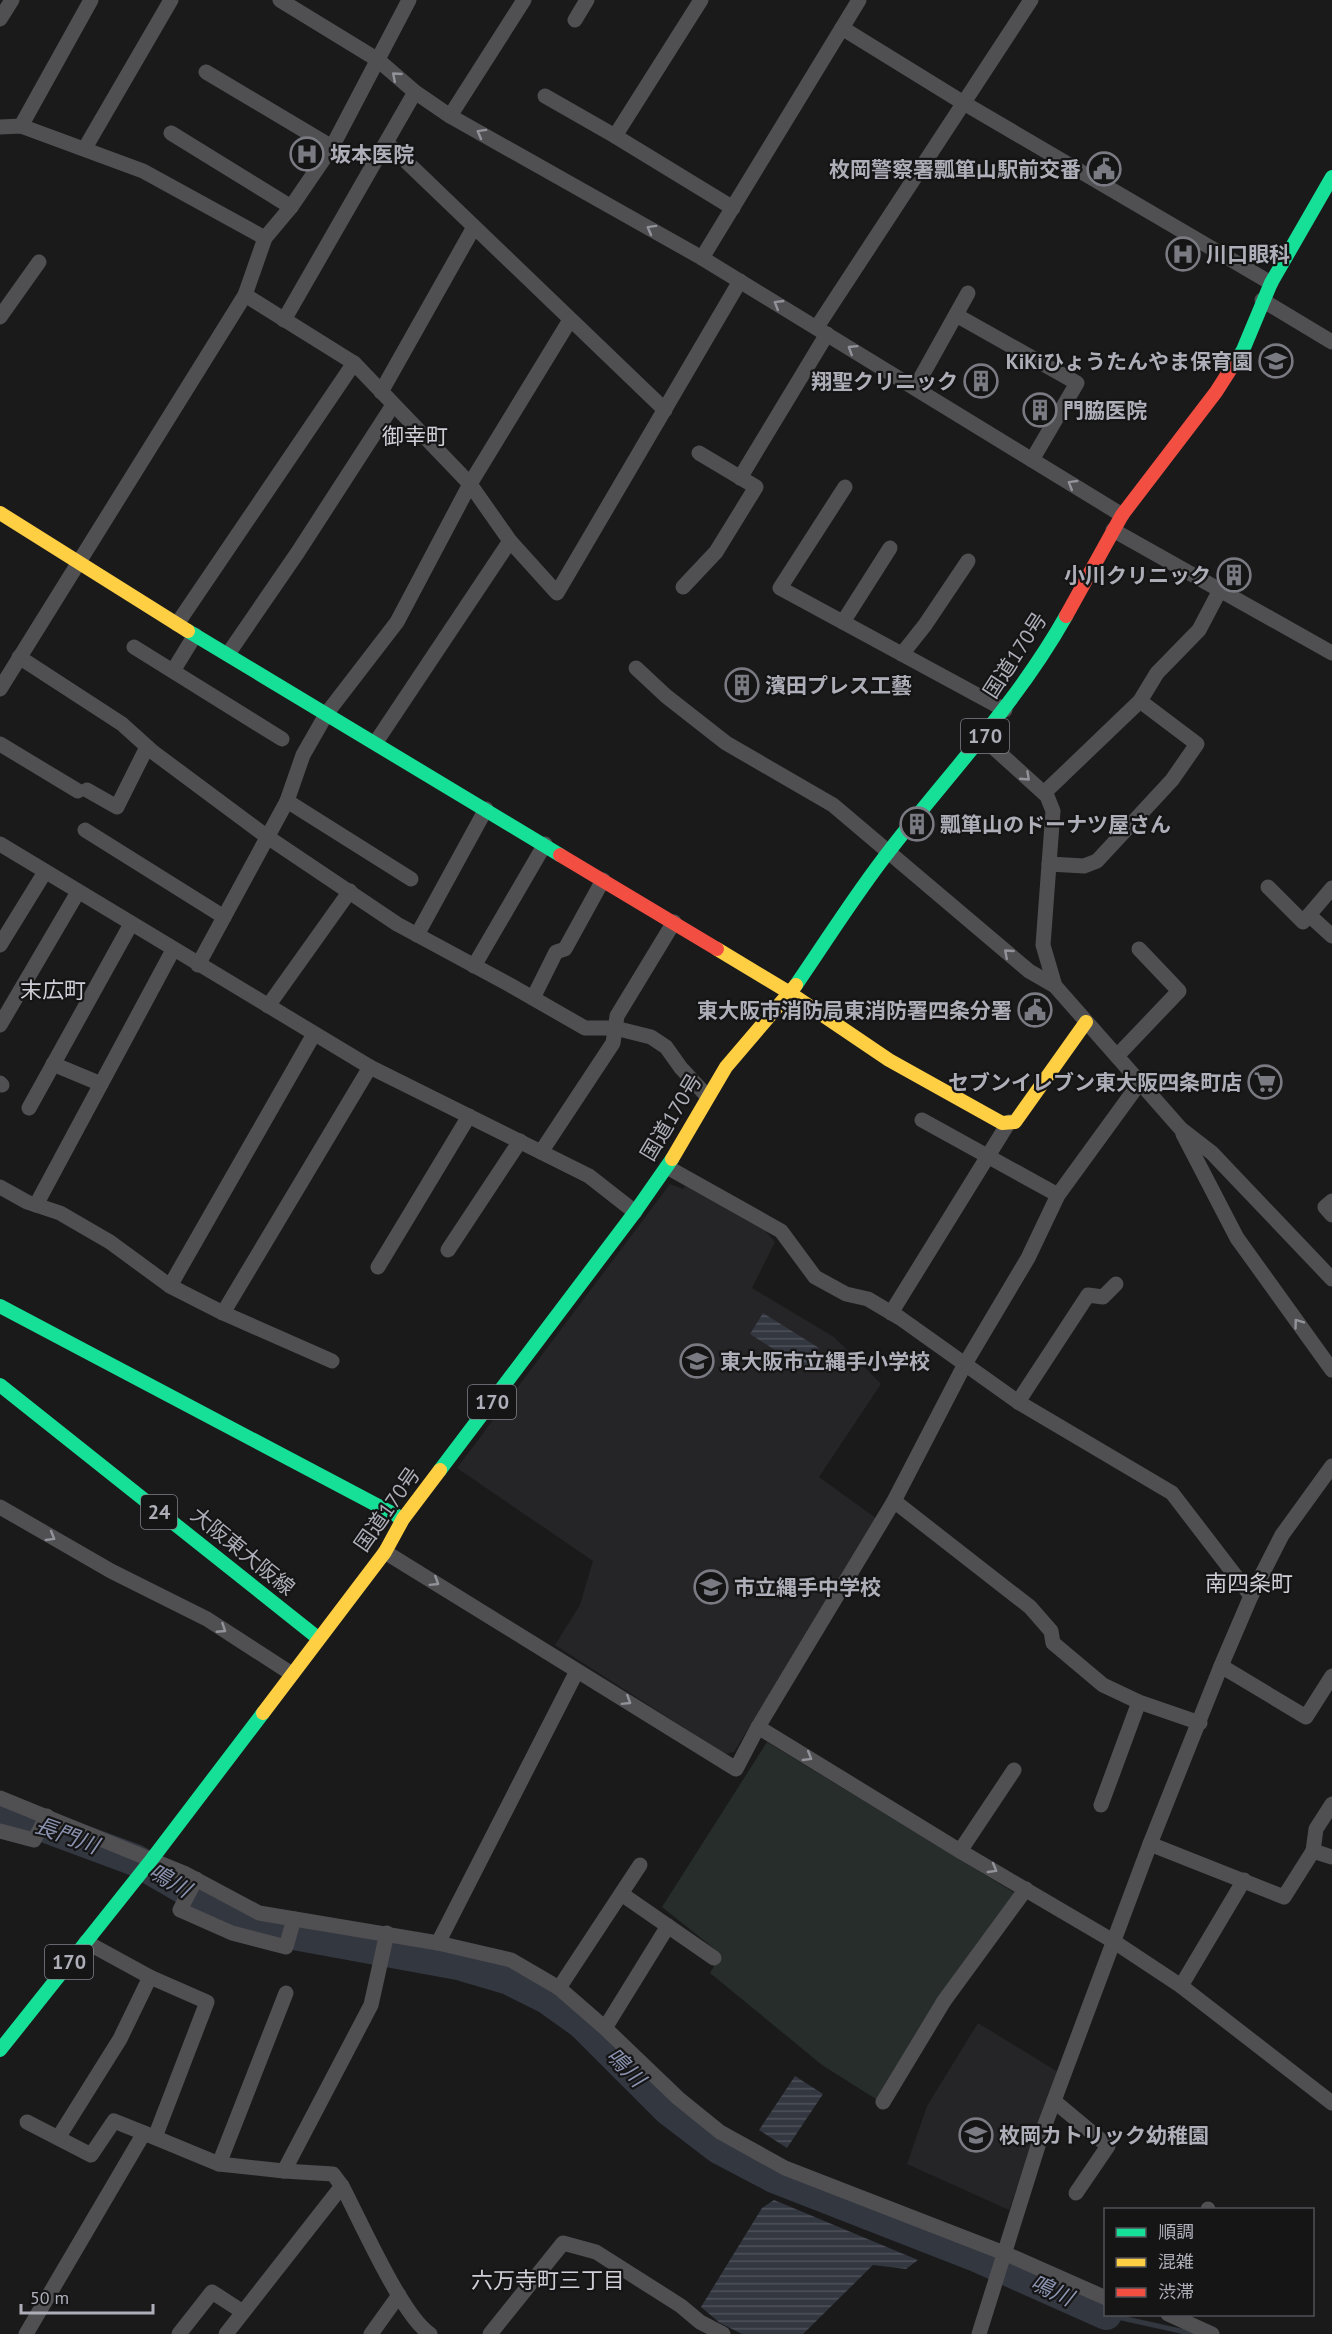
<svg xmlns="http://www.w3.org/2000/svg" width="1332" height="2334" font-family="'PT Sans','Noto Sans JP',sans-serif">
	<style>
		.built { fill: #252426 }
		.grass { fill: #262d2a }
		.water { fill: url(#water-rules) }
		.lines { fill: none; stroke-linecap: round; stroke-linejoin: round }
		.stream { stroke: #333740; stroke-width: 5 }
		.river { stroke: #333740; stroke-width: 32 }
		.street { stroke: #505053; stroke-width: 15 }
		.fast { stroke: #16e098; stroke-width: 14 }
		.slow { stroke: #ffcf43; stroke-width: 14 }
		.jam { stroke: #f24e42; stroke-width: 14 }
		.oneway { stroke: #92929a }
		.labels { text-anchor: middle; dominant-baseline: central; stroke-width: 4.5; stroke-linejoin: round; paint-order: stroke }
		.shield { fill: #151516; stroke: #808088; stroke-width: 1.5 }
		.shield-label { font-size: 20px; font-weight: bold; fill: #aeaeb9 }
		.poi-label { font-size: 21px; font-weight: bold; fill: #aeaeb9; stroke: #151516; text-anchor: start }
		.street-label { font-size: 21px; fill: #aeaeb9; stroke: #151516 }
		.neighbourhood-label { font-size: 22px; fill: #cfced6; stroke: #151516 }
		.water-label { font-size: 22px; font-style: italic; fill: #8a92af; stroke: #151516 }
	</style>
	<defs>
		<pattern id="water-rules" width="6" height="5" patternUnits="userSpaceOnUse" patternTransform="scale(1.5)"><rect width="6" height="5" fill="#333740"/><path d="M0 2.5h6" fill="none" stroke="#4e515a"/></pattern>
	</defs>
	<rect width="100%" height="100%" fill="#1a1a1b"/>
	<g class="built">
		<polygon points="670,1184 683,1189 685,1186 762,1227 775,1242 752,1288 834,1337 881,1384 819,1477 877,1519 734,1752 725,1754 555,1645 580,1605 593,1561 457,1468"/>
		<polygon points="978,2023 1058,2072 1009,2210 907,2164 927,2106"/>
	</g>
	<polygon class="grass" points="767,1742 1015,1893 879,2101 822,2065 710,1973 721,1954 662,1907"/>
	<g class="water">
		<polygon points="763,1313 819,1348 805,1369 750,1334"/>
		<polygon points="795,2076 823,2094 787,2148 759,2130"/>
		<polygon points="774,2200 918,2260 906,2269 873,2265 803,2334 742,2334 720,2323 701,2307 762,2208"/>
	</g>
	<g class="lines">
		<polyline class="stream" points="1108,2315 1194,2334"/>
		<polyline class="river" points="0,1810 135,1860 230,1915 283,1932 458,1964 509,1979 547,1998 582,2023 668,2109 719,2148 774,2177 974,2255 1106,2314"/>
		<g class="street">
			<polyline points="280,0 378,60 415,92 450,116 702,258 1122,515"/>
			<polyline points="701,0 615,136 733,208"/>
			<polyline points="0,19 12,0"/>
			<polyline points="575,20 587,0"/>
			<polyline points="842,28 962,102 1271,283"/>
			<polyline points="206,72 332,147"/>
			<polyline points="545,96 615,136"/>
			<polyline points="450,116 524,0"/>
			<polyline points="21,126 91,0"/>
			<polyline points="0,127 21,126 143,171 265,238"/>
			<polyline points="171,133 291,207"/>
			<polyline points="387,143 665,410"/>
			<polyline points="85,148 171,0"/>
			<polyline points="702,258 859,0"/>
			<polyline points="245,295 354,363 470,484 510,541 557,593 740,281"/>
			<polyline points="1262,300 1332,342"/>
			<polyline points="956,315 1077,383 1032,460"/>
			<polyline points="0,317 39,262"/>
			<polyline points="284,320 415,92"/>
			<polyline points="817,327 1031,0"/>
			<polyline points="915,388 968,293"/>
			<polyline points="381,392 474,227"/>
			<polyline points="740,478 827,334"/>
			<polyline points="845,487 780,588 1005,710"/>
			<polyline points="1113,530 1332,653"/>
			<polyline points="683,587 716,552 756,487 699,453"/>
			<polyline points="843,622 890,548"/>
			<polyline points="177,624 354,363"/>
			<polyline points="134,647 282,739"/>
			<polyline points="228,654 298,552 393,405"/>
			<polyline points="902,654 925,625 968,561"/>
			<polyline points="19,657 122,724 153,752 266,836 397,924 510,985 585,1028 615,1028 651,1037 666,1047 681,1068 707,1096"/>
			<polyline points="636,668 666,696 726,743 833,805 1029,971 1055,986 1181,1129 1212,1153 1332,1279"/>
			<polyline points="173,671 195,635"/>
			<polyline points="0,689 245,295 265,238 291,207 332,147 409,0"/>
			<polyline points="983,738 1047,796 1053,811 1043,945 1055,986"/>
			<polyline points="376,742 510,541"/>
			<polyline points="0,744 78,791"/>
			<polyline points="87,790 117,807 147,747"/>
			<polyline points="1044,793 1140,701 1157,673 1199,630 1220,590"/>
			<polyline points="287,801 411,879"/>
			<polyline points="85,830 224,917"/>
			<polyline points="0,844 370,1067 589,1176 635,1212"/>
			<polyline points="1049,864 1084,866 1097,861 1172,780 1197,744 1140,701"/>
			<polyline points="1268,887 1303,922 1332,888"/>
			<polyline points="1309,915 1332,936"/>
			<polyline points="417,935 486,809"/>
			<polyline points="0,945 45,872"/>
			<polyline points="198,965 287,801 303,755 327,713 397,622 470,484 570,320"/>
			<polyline points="474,966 545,844"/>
			<polyline points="533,998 556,952 565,949 603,880"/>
			<polyline points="268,1006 350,891"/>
			<polyline points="0,1025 78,892"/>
			<polyline points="1117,1056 1179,991 1139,949"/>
			<polyline points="53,1064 101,1084"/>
			<polyline points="0,1083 2,1085"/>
			<polyline points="29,1108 131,924"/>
			<polyline points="922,1120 1058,1195"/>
			<polyline points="1183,1134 1237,1238 1332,1370"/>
			<polyline points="541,1152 613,1043 617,1016 674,922"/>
			<polyline points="667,1167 781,1231 815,1277 846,1294 868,1299 900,1318 1018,1402 1172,1493 1251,1596"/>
			<polyline points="0,1187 27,1202 60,1213 110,1242 170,1286 223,1313 332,1361"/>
			<polyline points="1332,1201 1325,1207 1332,1215"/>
			<polyline points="36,1205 173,950"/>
			<polyline points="448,1250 520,1141"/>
			<polyline points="378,1267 469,1116"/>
			<polyline points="170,1286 314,1034"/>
			<polyline points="223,1313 370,1067"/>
			<polyline points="891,1313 1009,1122"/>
			<polyline points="1018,1402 1088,1295 1103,1297 1116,1284"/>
			<polyline points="894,1501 1030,1607 1051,1631 1053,1643 1103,1685 1139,1702 1200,1723"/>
			<polyline points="0,1507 111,1571 207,1619 292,1674"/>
			<polyline points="385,1552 736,1769 758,1727 894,1501 965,1364 1028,1258 1058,1195 1141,1081"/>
			<polyline points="1221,1666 1306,1717 1332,1676"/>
			<polyline points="758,1727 960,1851 1113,1941 1181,1986 1332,2103"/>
			<polyline points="0,1798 186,1874 259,1913 438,1943 511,1960 559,1988 605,2028 678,2098 720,2132 785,2168 1004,2253 1106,2298"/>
			<polyline points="1101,1805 1139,1702"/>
			<polyline points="0,1831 34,1840 47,1816"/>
			<polyline points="1150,1844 1284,1897 1313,1851 1332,1857"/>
			<polyline points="960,1851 1014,1770"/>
			<polyline points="1313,1851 1316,1829 1332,1804"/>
			<polyline points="196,1879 180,1910 232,1933 286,1947 294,1919"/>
			<polyline points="623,1895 714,1958"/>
			<path d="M387 1933 371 2005 284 2171 333 2174 342 2186C360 2220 402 2316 430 2334"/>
			<polyline points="86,1942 150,1977 207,2002 155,2137"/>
			<polyline points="438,1943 577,1671"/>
			<polyline points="1181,1986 1244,1880"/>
			<polyline points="559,1988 640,1865"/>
			<polyline points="605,2028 668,1926"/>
			<polyline points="1054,2101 1108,2146 1076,2193"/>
			<polyline points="883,2102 944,2001 1026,1889"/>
			<polyline points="27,2122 91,2155 114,2121 144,2133"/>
			<polyline points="58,2138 120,2039 150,1977"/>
			<polyline points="219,2164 286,1993"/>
			<polyline points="1208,2210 1208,2209"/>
			<polyline points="1168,2314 1212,2334"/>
			<polyline points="26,2334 144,2133 219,2164 284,2171"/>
			<polyline points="179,2334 212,2292 243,2312"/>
			<polyline points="226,2334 342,2186"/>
			<polyline points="371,2334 399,2295"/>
			<polyline points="490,2334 563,2243 596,2252 681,2306 700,2322 723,2334"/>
			<polyline points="979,2334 1043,2130 1150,1844 1221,1666 1251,1596 1282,1535 1332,1466"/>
		</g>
		<g class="fast">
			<polyline points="1232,367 1243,350 1271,283 1332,177"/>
			<polyline points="188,631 560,855"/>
			<path d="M796 985C827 940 856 893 890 850 951 771 1017 703 1066 616"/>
			<polyline points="0,1306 403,1519"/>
			<polyline points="0,1385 318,1638"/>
			<polyline points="440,1470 635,1212 672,1159"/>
			<polyline points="0,2050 152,1859 263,1713"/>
		</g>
		<g class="slow">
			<polyline points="0,513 188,631"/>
			<polyline points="717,949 790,993 889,1060 1002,1123 1015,1122 1086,1022"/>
			<polyline points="672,1159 726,1067 796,985"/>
			<polyline points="263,1713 385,1552 403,1519 440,1470"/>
		</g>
		<g class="jam">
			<polyline points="1066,616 1122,515 1216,392 1232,367"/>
			<polyline points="560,855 717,949"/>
		</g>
	</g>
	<defs><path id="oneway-chevron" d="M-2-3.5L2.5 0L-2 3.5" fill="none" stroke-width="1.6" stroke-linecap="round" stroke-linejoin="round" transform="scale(1.5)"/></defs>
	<g class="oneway">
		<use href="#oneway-chevron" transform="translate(396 76) rotate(-139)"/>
		<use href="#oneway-chevron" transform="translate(481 133) rotate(-151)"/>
		<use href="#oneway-chevron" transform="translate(651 229) rotate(-151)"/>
		<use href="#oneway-chevron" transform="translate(778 304) rotate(-149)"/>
		<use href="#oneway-chevron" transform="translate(852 349) rotate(-148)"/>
		<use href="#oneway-chevron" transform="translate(1072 484) rotate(-149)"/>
		<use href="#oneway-chevron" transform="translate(1026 777) rotate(43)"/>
		<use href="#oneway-chevron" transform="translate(1008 953) rotate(-139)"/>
		<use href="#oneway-chevron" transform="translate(1298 1323) rotate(-126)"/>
		<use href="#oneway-chevron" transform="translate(51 1537) rotate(30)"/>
		<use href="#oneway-chevron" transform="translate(435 1582) rotate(32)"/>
		<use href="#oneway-chevron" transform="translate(222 1629) rotate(33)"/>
		<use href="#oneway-chevron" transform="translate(627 1701) rotate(32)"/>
		<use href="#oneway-chevron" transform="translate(808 1757) rotate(31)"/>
		<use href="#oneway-chevron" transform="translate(993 1869) rotate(30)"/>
	</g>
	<defs>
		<g id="hospital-ring" transform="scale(1.725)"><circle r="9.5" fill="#151516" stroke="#7a7a82" stroke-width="1.5"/><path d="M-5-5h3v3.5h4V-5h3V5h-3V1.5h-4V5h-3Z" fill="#7a7a82"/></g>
		<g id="civic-ring" transform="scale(1.725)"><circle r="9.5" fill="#151516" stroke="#7a7a82" stroke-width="1.5"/><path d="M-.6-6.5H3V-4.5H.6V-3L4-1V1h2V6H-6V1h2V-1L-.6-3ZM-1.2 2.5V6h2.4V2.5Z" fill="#7a7a82"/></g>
		<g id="school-ring" transform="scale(1.725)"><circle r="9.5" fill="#151516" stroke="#7a7a82" stroke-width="1.5"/><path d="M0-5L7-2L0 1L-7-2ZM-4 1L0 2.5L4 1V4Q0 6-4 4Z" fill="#7a7a82"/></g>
		<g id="building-ring" transform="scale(1.725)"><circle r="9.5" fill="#151516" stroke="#7a7a82" stroke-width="1.5"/><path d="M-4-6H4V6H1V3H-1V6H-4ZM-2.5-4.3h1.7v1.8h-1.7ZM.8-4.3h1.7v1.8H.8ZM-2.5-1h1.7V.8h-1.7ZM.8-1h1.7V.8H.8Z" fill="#7a7a82"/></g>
		<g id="supermarket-ring" transform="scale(1.725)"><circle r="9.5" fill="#151516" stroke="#7a7a82" stroke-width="1.5"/><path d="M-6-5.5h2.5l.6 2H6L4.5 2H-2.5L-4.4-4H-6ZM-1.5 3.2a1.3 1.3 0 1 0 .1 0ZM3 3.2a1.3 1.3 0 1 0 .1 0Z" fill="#7a7a82"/></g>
	</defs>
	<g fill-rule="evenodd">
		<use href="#hospital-ring" x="307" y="154"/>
		<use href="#civic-ring" x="1104" y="169"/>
		<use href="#hospital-ring" x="1183" y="254"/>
		<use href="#school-ring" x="1276" y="361"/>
		<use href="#building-ring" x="981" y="381"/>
		<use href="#building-ring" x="1040" y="410"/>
		<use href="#building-ring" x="1234" y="575"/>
		<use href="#building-ring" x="742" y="685"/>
		<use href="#building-ring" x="917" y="824"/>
		<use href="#civic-ring" x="1035" y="1010"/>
		<use href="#supermarket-ring" x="1265" y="1082"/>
		<use href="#school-ring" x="697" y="1361"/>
		<use href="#school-ring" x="711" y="1587"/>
		<use href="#school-ring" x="976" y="2135"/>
	</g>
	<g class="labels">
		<g class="shield">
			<rect x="961" y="719" width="48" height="34" rx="4.5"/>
			<rect x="468" y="1385" width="48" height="34" rx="4.5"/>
			<rect x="141" y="1495" width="36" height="34" rx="4.5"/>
			<rect x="45" y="1945" width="48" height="34" rx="4.5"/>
		</g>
		<g class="shield-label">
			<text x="985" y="736">170</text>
			<text x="492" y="1402">170</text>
			<text x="159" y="1512">24</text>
			<text x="69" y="1962">170</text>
		</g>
		<g class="poi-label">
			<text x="330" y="154">坂本医院</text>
			<text x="1081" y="169" text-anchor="end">枚岡警察署瓢箪山駅前交番</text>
			<text x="1206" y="254">川口眼科</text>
			<text x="1253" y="361" text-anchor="end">KiKiひょうたんやま保育園</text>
			<text x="958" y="381" text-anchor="end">翔聖クリニック</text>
			<text x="1063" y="410">門脇医院</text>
			<text x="1211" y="575" text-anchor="end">小川クリニック</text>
			<text x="765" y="685">濱田プレス工藝</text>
			<text x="940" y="824">瓢箪山のドーナツ屋さん</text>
			<text x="1012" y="1010" text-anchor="end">東大阪市消防局東消防署四条分署</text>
			<text x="1242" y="1082" text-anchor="end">セブンイレブン東大阪四条町店</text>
			<text x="720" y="1361">東大阪市立縄手小学校</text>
			<text x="734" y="1587">市立縄手中学校</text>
			<text x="999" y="2135">枚岡カトリック幼稚園</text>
		</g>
		<g class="street-label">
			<text transform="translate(1015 655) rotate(-57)">国道170号</text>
			<text transform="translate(671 1117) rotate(-59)">国道170号</text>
			<text transform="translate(387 1509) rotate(-55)">国道170号</text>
			<text transform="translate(243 1551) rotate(39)">大阪東大阪線</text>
		</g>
		<g class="neighbourhood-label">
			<text x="415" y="436">御幸町</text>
			<text x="53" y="990">末広町</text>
			<text x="1249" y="1583">南四条町</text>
			<text x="548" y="2280">六万寺町三丁目</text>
		</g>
		<g class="water-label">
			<text transform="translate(67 1835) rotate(20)">長門川</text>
			<text transform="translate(170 1880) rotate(30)">鳴川</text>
			<text transform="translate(626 2067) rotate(45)">鳴川</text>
			<text transform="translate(1052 2290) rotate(24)">鳴川</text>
		</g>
	</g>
	<rect x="1104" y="2208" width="210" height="108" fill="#151516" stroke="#525257" stroke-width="1.5"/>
	<rect x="1116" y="2228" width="30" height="9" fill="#16e098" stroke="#525257" stroke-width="1.5"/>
	<text x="1158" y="2238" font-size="18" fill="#aeaeb9">順調</text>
	<rect x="1116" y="2258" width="30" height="9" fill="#ffcf43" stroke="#525257" stroke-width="1.5"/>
	<text x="1158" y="2268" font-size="18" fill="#aeaeb9">混雑</text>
	<rect x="1116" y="2288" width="30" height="9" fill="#f24e42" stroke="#525257" stroke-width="1.5"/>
	<text x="1158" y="2298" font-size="18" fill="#aeaeb9">渋滞</text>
	<path d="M21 2304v9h132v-9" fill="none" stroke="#aeaeb9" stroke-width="3"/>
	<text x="30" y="2304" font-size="18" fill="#aeaeb9" stroke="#151516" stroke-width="4.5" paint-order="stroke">50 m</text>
</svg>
